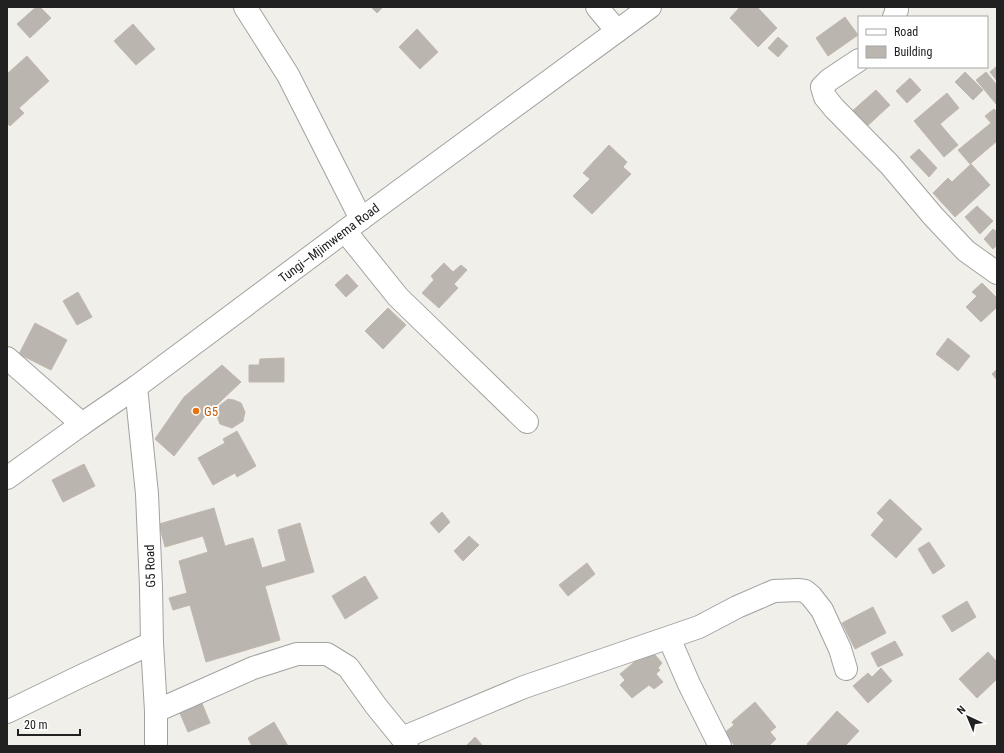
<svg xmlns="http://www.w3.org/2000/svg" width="1004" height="753" font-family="'Roboto Condensed',sans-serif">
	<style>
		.building { fill: #bab5af; stroke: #c1b8ad }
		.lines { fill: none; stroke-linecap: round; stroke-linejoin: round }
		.minor-casing { stroke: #a2a2a2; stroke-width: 24 }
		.tertiary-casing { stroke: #a2a2a2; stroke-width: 24 }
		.minor { stroke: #fff; stroke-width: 22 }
		.tertiary { stroke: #fff; stroke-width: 22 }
		.food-dot { fill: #e8710a; stroke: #fff; stroke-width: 1.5 }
		.labels { text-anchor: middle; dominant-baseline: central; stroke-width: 3.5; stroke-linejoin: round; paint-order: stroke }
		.street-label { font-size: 13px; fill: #212121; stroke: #fff }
		.food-label { font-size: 13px; fill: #c56008; stroke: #fff; text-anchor: start }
	</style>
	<rect width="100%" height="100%" fill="#f0efe9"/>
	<g class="building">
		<polygon points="36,7 40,7 51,18 30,38 17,24"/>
		<polygon points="371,7 383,7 377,13"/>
		<polygon points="740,7 757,7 777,28 758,47 730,18"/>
		<polygon points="845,17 858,35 828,56 816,38"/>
		<polygon points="133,24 155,49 136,65 114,41"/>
		<polygon points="417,29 438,52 420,69 399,47"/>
		<polygon points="778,37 788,46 778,57 768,48"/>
		<polygon points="27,56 49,81 19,108 24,113 10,126 7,123 7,74"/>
		<polygon points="997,66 997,81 990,72"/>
		<polygon points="965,72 983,90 973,100 955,82"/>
		<polygon points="986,72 997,85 997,105 976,80"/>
		<polygon points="910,78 921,90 907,103 896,91"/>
		<polygon points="876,90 890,105 864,129 850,113"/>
		<polygon points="947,93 959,108 940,124 958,145 944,157 914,121"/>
		<polygon points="994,109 997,112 997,141 970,164 958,150 991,123 985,116"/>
		<polygon points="609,145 627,162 623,167 631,174 592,214 573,196 590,179 583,173"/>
		<polygon points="919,149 937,168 929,177 910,157"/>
		<polygon points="971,164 990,185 955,217 933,193 948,178 952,182"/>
		<polygon points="977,206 993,221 980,234 965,217"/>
		<polygon points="993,229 997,232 997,245 993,249 984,239"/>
		<polygon points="444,263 453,272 461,265 467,270 454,284 458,288 439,308 422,293 434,280 431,276"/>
		<polygon points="347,274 358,286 346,297 335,285"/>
		<polygon points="982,283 997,298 997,307 981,322 966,307 977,296 972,292"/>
		<polygon points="78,292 92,317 77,325 63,301"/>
		<polygon points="388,308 406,325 383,349 365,331"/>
		<polygon points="35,323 67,340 51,370 19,354"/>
		<polygon points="948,338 970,356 958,371 936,354"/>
		<polygon points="284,358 284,382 249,382 249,365 259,365 260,359"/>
		<polygon points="222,365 241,382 204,417 174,456 155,439 184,397"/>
		<polygon points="997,369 997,380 992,374"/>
		<polygon points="228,399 234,400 241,403 245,412 243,421 232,428 220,424 217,416 219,406"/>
		<polygon points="237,431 256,466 237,477 235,473 213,485 198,458 225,443 223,439"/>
		<polygon points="84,464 95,486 63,502 52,480"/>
		<polygon points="890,499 922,529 896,558 871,535 884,520 877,513"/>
		<polygon points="214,508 225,546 253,538 262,568 286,561 278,530 300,523 314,572 265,586 280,640 206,662 190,605 173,610 169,598 187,593 179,561 208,552 203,536 165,547 159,524"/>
		<polygon points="442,512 450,522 439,533 430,523"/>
		<polygon points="469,536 479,545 463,561 454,551"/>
		<polygon points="929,542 945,566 933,574 918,549"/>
		<polygon points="587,563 595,574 568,596 559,585"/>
		<polygon points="365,576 378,598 345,619 332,596"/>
		<polygon points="967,601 976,617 952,632 942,616"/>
		<polygon points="873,607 886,633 855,649 842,623"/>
		<polygon points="895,641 903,655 878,667 871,653"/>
		<polygon points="650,649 662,663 658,668 660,670 656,674 663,682 654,689 649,685 632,698 620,685 625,680 620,674"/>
		<polygon points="988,652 997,662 997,679 977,698 959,679"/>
		<polygon points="881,668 892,681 868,703 853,686 868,673 872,677"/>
		<polygon points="201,701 210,723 188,732 179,711"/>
		<polygon points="755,702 776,727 770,732 776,739 769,746 735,746 724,733 734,725 732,722"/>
		<polygon points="837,711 859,731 845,746 809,746 807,744"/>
		<polygon points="274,722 288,746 252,746 248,738"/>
		<polygon points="475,737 483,746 466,746"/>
	</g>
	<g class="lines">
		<g class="minor-casing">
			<g id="minor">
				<polyline points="245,7 288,75 361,219"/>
				<polyline points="597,7 617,31"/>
				<polyline points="894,17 897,10 896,7"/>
				<polyline points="859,60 829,80 822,87 825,97 834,108 890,165 933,216 966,251 997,273"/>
				<polyline points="345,231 398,297 527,422"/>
				<polyline points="7,358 82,424"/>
				<polyline points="136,387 147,494 151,587 152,643 156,711 156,746"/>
				<polyline points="669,638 689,684 720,746"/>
				<polyline points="156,711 253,668 297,654 327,654 348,667 376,706 402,738 407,746"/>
				<polyline points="7,712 79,677 152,643"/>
				<polyline points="402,738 524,687 699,627 737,607 774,591 798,590 805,591 811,596 822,610 840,649 846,669"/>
			</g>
		</g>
		<g class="tertiary-casing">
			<polyline id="tertiary" points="7,478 82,424 136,387 361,219 650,7"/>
		</g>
		<use href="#minor" class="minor"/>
		<use href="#tertiary" class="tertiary"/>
	</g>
	<circle class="food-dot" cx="196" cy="411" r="4"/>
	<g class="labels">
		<g class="street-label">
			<text transform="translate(329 243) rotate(-37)">Tungi—Mjimwema Road</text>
			<text transform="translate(150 566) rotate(-92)">G5 Road</text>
		</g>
		<g class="food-label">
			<text x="204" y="411">G5</text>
		</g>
	</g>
	<rect width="1004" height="753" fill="none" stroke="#212121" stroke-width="16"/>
	<rect x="858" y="16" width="130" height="52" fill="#ffffff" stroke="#a6a6a6"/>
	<rect x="866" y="29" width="20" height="6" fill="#ffffff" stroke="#a6a6a6"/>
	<text x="894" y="36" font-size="12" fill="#212121">Road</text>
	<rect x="866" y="46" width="20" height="12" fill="#bab5af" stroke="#a6a6a6"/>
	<text x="894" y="56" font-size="12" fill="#212121">Building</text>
	<g transform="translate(968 717) rotate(316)" stroke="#ffffff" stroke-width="3" paint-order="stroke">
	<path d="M0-3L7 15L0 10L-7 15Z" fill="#212121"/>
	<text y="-6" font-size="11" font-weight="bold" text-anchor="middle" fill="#212121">N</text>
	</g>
	<path d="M18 729v6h62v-6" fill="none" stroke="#212121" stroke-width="2"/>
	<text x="24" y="729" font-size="12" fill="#212121" stroke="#ffffff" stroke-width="3" paint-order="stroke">20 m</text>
</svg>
